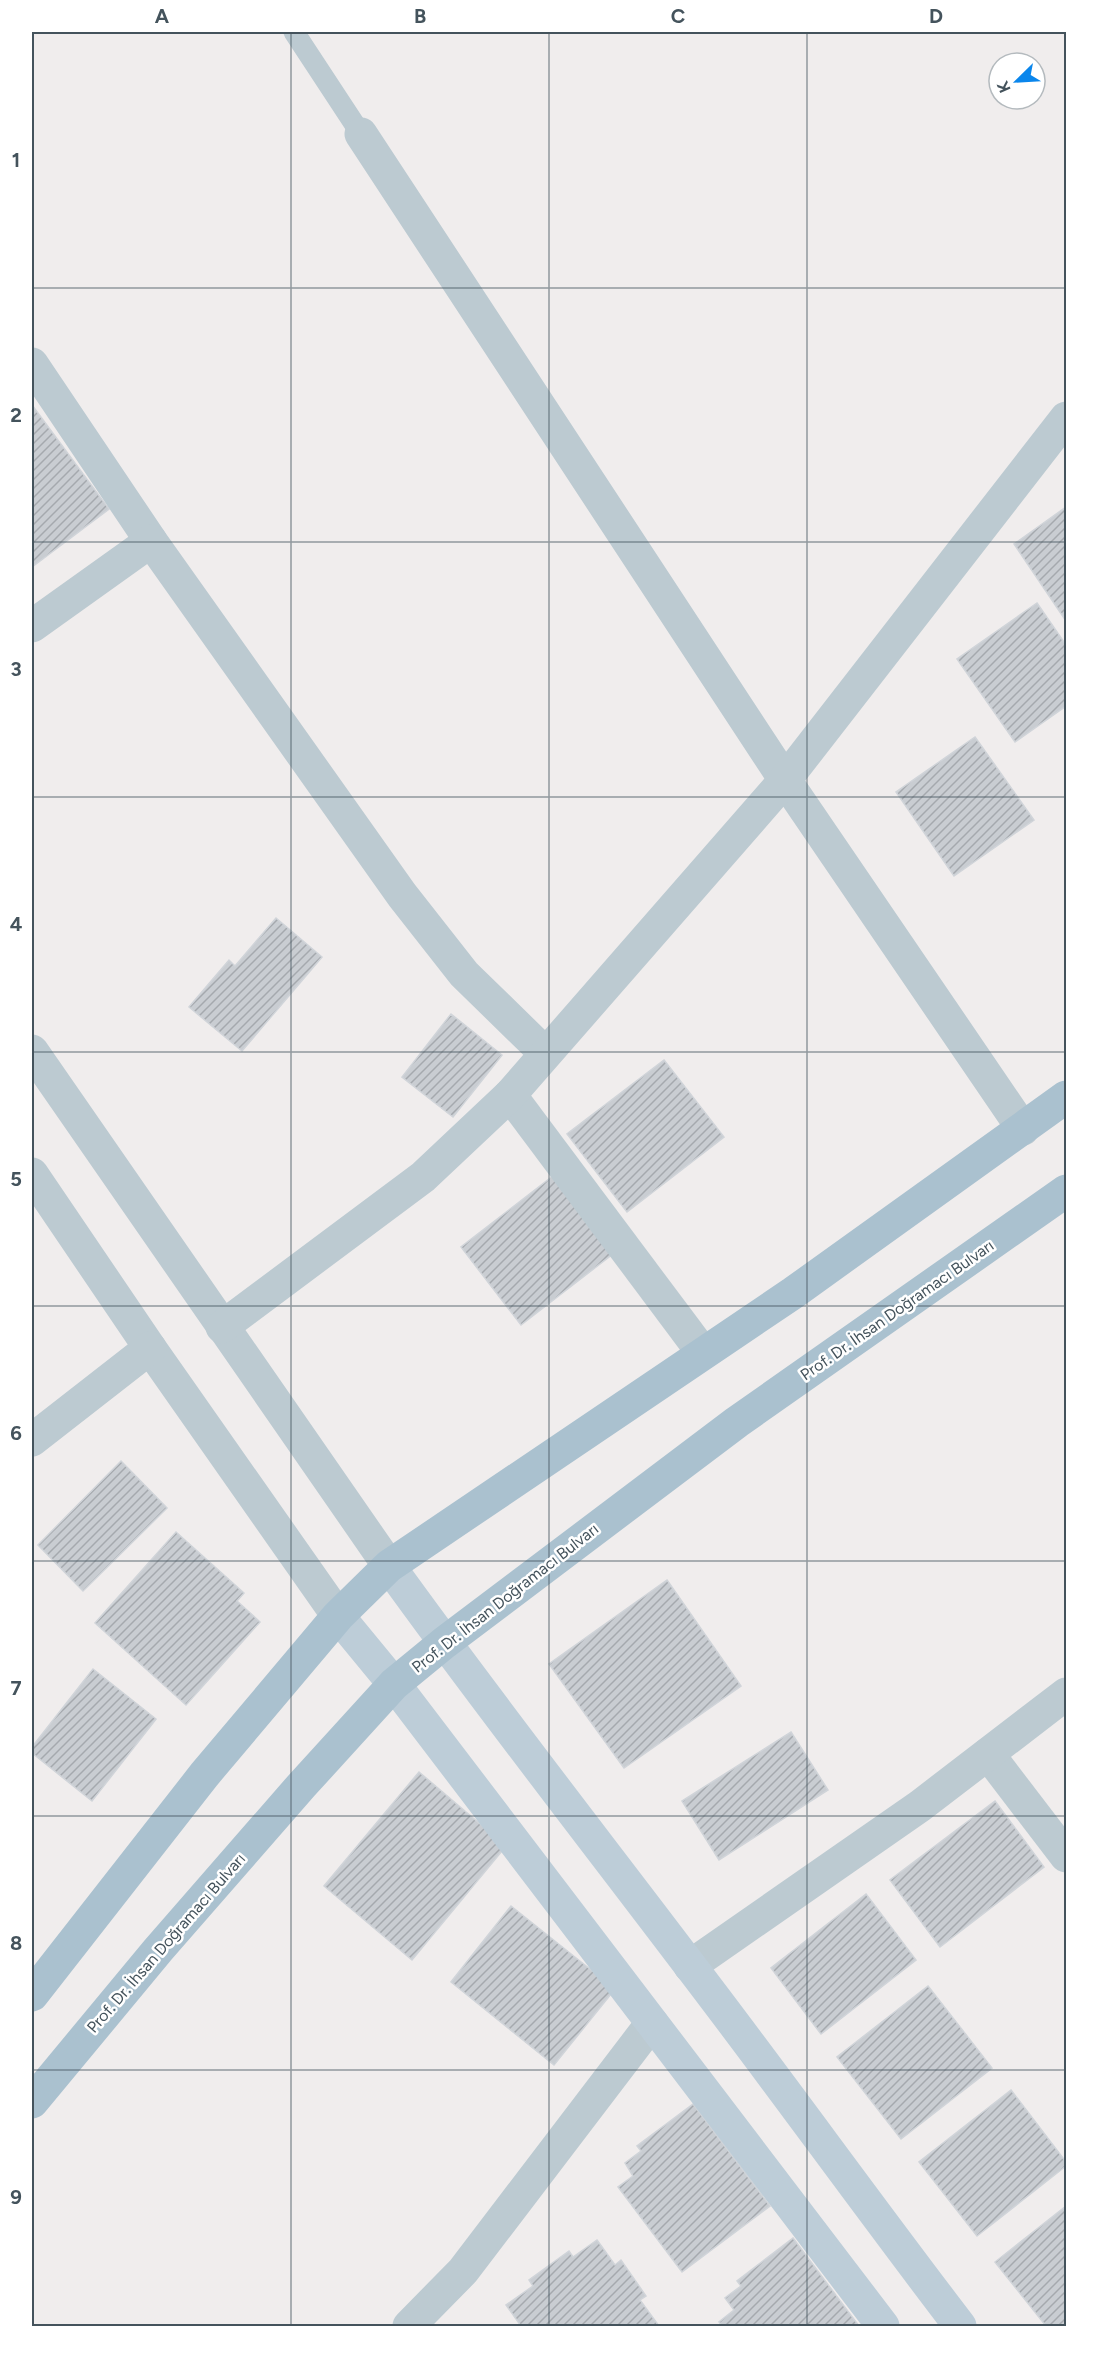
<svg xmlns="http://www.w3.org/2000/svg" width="1098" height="2358" font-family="Figtree,sans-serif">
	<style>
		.building { fill: url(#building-hatch); stroke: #d0d4d9; stroke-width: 1.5 }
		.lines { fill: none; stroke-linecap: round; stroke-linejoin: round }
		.lane { stroke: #bccad1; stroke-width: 21 }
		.street { stroke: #bccad1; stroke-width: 33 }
		.secondary { stroke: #bdcdd8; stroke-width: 33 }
		.primary { stroke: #aac1cf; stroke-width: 33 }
		.grid { fill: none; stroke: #44535c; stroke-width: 1.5; stroke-opacity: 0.55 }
		.labels { text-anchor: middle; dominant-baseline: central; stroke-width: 5; stroke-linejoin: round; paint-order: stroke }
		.street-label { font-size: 16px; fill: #44535c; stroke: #fff }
		.neatline { fill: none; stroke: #44535c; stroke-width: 2 }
		.grid-label { font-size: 20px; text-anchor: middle; font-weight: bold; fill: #44535c }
	</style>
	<defs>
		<pattern id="building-hatch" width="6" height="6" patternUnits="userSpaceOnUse" patternTransform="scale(1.5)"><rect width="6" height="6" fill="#c9cdd2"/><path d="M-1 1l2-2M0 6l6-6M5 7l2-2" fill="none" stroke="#a5a9ae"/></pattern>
	</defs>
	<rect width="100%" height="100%" fill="#f0eded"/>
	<g class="building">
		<polygon points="32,405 109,509 32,567"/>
		<polygon points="1066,507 1066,621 1014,544"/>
		<polygon points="1037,603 1066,645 1066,706 1015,742 957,659"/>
		<polygon points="975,737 1034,820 954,876 896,792"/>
		<polygon points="276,918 322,957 242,1051 189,1007 229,960 235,966"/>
		<polygon points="451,1014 502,1055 453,1117 402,1077"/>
		<polygon points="664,1060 724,1137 627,1212 567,1134"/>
		<polygon points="558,1172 618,1250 521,1325 461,1247"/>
		<polygon points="121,1461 167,1508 83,1591 38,1545"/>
		<polygon points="176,1532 244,1593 237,1601 260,1622 186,1705 95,1623"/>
		<polygon points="667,1580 741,1686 624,1768 549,1664"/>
		<polygon points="93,1669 156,1719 92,1801 32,1753 32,1747"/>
		<polygon points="791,1732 828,1790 719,1860 682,1801"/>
		<polygon points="419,1772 506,1846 412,1960 324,1886"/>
		<polygon points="995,1801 1044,1867 940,1947 890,1880"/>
		<polygon points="866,1894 916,1960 821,2034 771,1968"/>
		<polygon points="511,1906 615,1989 554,2065 451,1982"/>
		<polygon points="928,1986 992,2068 901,2139 837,2057"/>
		<polygon points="1011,2090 1066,2162 1066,2166 977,2236 919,2162"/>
		<polygon points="693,2104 770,2206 682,2272 618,2187 633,2176 625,2163 641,2151 637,2146"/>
		<polygon points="1066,2206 1066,2326 1046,2326 995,2262"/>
		<polygon points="793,2238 859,2326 722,2326 719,2322 734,2310 725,2298 741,2286 737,2281"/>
		<polygon points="597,2240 615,2265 621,2260 646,2296 640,2300 659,2326 521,2326 506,2305 533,2286 529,2280 569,2251 573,2257"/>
	</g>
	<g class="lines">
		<polyline class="lane" points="294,32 361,134"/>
		<g class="street">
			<polyline points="361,134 785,780 1023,1129"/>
			<polyline points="32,364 151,541 402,895 464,974 545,1053"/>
			<polyline points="32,626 151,541"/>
			<polyline points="32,1051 389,1566"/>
			<polyline points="510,1095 703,1353"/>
			<polyline points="32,1174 150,1348 338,1616"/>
			<polyline points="222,1327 423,1177 510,1095 785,780 1066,418"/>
			<polyline points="32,1440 150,1348"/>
			<polyline points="988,1754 1066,1856"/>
			<polyline points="690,1966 920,1806 1066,1694"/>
			<polyline points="409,2326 463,2271 652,2023"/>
		</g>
		<g class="secondary">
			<path d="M389 1566C486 1701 588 1831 688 1963 780 2083 868 2206 960 2326"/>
			<polyline points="338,1616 394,1684 883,2326"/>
		</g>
		<g class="primary">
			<polyline points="32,1995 204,1775 338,1616 389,1566 793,1293 1066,1097"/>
			<polyline points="32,2102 158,1950 302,1785 394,1684 444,1643 737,1422 1066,1191"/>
		</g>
	</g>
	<path class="grid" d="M291 32V2326M549 32V2326M807 32V2326M32 288H1066M32 542H1066M32 797H1066M32 1052H1066M32 1306H1066M32 1561H1066M32 1816H1066M32 2070H1066"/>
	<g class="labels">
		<g class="street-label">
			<text transform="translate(897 1310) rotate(-35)">Prof. Dr. İhsan Doğramacı Bulvarı</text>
			<text transform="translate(505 1598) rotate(-38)">Prof. Dr. İhsan Doğramacı Bulvarı</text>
			<text transform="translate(166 1943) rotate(-49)">Prof. Dr. İhsan Doğramacı Bulvarı</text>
		</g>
	</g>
	<rect width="1098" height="2358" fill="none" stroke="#ffffff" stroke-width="66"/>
	<g transform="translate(1017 81) rotate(246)"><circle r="28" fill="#ffffff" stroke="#b4babe" stroke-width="1.5"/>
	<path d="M0-4.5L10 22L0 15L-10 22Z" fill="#0a86ec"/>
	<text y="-9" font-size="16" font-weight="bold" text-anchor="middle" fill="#44535c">K</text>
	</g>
	<rect x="33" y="33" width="1032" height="2292" class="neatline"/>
	<g class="grid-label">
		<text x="162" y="23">A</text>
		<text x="420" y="23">B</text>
		<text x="678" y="23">C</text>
		<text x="936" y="23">D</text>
		<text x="16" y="167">1</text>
		<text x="16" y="422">2</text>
		<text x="16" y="676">3</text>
		<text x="16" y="931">4</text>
		<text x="16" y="1186">5</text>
		<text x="16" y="1440">6</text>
		<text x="16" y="1695">7</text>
		<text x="16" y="1950">8</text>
		<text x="16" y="2204">9</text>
	</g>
</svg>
